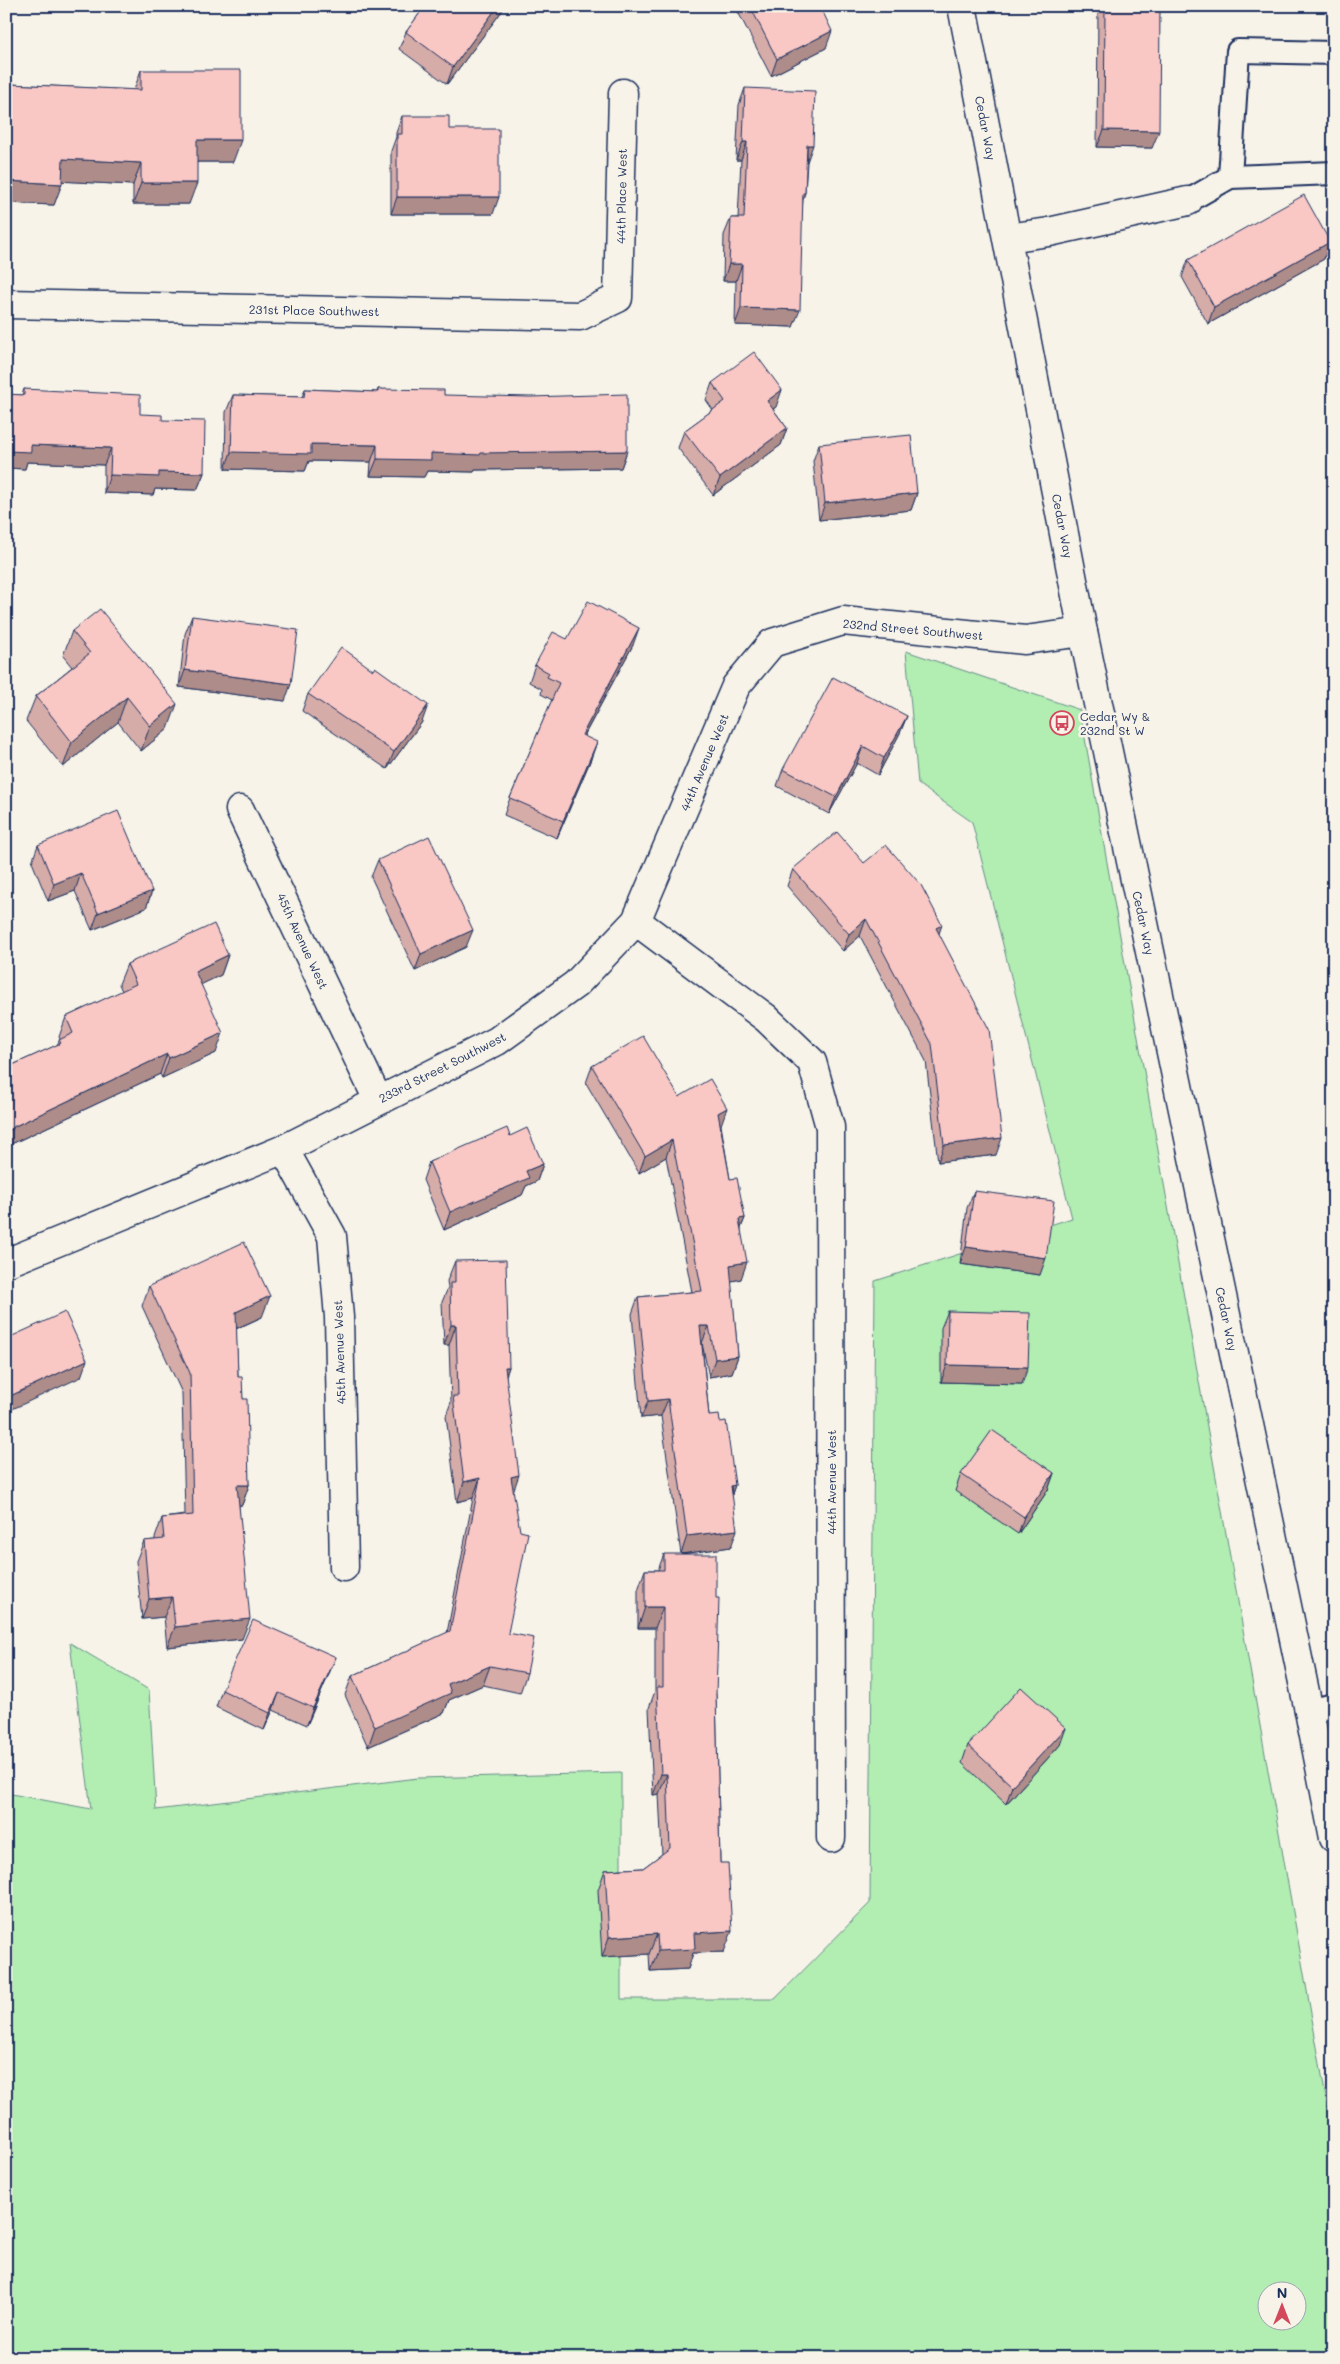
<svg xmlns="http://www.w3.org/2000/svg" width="1340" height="2364" font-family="Mali,sans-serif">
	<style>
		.green { fill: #b2edb2; stroke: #668e88; fill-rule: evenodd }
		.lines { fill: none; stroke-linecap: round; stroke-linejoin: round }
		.service-casing { stroke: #1b2f5e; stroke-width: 26 }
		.minor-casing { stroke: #1b2f5e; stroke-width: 31 }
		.secondary-casing { stroke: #1b2f5e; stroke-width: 31 }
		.service { stroke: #f7f3e8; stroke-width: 22 }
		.minor { stroke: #f7f3e8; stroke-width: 28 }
		.secondary { stroke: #f7f3e8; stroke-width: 28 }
		.wall { fill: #d6aca9; stroke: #1b2f5e }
		.shaded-wall { fill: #ae8c8a; stroke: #1b2f5e }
		.building { fill: #f9c8c5; stroke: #1b2f5e }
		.labels { text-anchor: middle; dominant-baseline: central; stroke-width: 5; stroke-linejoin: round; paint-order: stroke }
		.street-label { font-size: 12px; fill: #1b2f5e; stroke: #f7f3e8 }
		.poi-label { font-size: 12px; fill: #1b2f5e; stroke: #f7f3e8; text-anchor: start }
	</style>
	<rect width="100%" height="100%" fill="#f7f3e8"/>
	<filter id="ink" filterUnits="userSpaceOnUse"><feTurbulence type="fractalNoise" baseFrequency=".02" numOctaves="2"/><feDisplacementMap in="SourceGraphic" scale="10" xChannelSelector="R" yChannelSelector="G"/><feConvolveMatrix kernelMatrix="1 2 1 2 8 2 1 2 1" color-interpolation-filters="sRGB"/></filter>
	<g filter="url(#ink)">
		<path class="green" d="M906 651 1080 710 1334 2143V2358H6V1793L91 1809 70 1643 149 1690 156 1810 418 1778 621 1773V1999H775L870 1903 875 1281 1072 1218 972 822 918 784ZM1268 2292H1298V2322H1268Z"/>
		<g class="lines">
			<g class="service-casing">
				<g id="service">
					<polyline points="1230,177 1238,51 1334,53"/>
					<polyline points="1188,201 1230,177 1334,173"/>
					<polyline points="1309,1711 1334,1705"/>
				</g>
			</g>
			<g class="minor-casing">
				<g id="minor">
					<polyline points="1008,238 1049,232 1188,201"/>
					<polyline points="6,304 580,316 618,298 623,93"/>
					<polyline points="240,810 378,1100"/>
					<polyline points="636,921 766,1018 812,1062 830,1127 831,1838"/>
					<polyline points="284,1149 332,1236 339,1317 344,1567"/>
					<polyline points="6,1263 284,1149 497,1041 576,984 636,921 736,686 772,643 843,621 1025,640 1083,632"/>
				</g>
			</g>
			<g class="secondary-casing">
				<polyline id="secondary" points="962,6 1083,632 1309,1711 1334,1838"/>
			</g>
			<use href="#service" class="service"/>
			<use href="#minor" class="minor"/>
			<use href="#secondary" class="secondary"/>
		</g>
		<g class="wall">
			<polygon points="425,6 503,6 502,11 447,84 399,49 406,32"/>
			<polygon points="735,6 820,6 826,48 771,76"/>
			<polygon points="1098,6 1160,6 1152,148 1097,147"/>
			<polygon points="141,70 233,162 197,162 189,204 133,204 133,185 62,181 54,205 6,203 6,93 9,84 134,90"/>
			<polygon points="745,88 807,162 805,193 803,199 793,327 735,325 736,281 723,281 724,235 731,218 738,218 741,160 736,160 739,105"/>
			<polygon points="402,116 493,214 391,214 391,151 396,137 396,133"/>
			<polygon points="1330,242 1324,259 1208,324 1182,277 1188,260"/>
			<polygon points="712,383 776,407 773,409 787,428 781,445 713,495 678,448 684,431 713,410 706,400"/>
			<polygon points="24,389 162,420 204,473 197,490 155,489 153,495 104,493 104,465 27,462 25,469 6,468 6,394 22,395"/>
			<polygon points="305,389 377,392 378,389 444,395 627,451 621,468 475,470 474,472 427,471 424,477 370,476 371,462 309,461 305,471 225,469 226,412 233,395 302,397"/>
			<polygon points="819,444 917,493 911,510 819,520 813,461"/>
			<polygon points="192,616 285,701 179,687 185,634"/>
			<polygon points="72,631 168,729 141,751 118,722 63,767 26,721 36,696 72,667 63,656"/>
			<polygon points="567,639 633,645 584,736 591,759 557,838 504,815 510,798 552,700 541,694 542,689 529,682 535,665"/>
			<polygon points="308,694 422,722 387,769 302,711"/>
			<polygon points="907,716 900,733 878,775 857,763 829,814 777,786 783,769"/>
			<polygon points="38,845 152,891 146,908 92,930 75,891 48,901 32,862"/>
			<polygon points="378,860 466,947 415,971 371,877"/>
			<polygon points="864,863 939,934 996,1155 938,1162 926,1061 860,936 843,951 787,886 793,869"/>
			<polygon points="228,955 221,975 201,984 216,1053 162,1078 160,1074 7,1146 6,1068 57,1045 60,1039 59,1037 66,1017 122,991 119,984 127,964"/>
			<polygon points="592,1066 679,1097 721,1125 730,1179 745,1218 741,1228 741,1279 731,1281 738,1356 732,1373 709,1377 702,1343 709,1416 720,1422 735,1485 732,1494 731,1547 681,1554 661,1416 641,1418 632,1314 638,1297 692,1292 666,1157 639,1173 586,1083"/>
			<polygon points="510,1136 543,1164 537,1181 526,1186 522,1195 444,1230 423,1180 429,1162"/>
			<polygon points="974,1191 1040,1275 960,1264 967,1208"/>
			<polygon points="455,1261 509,1367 506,1376 513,1491 508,1633 527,1673 520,1693 483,1685 449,1700 444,1713 368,1747 345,1695 352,1676 447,1633 473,1498 457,1502 446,1416 451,1402 449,1345 444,1345 442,1302 448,1288 447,1281"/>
			<polygon points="149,1286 262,1317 236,1329 238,1377 243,1399 249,1485 242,1505 239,1505 242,1639 167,1647 164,1617 142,1619 136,1561 144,1541 155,1540 155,1538 162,1518 185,1515 182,1393 142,1306"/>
			<polygon points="948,1311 1022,1384 941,1382 941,1328"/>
			<polygon points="1054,1473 1048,1490 1018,1534 955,1491 961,1474"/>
			<polygon points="664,1554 716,1694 720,1863 724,1952 693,1953 688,1969 650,1971 649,1954 602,1957 598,1890 605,1870 643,1868 662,1854 659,1794 653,1795 649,1708 655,1691 655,1628 638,1628 638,1590 645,1570 658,1570"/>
			<polygon points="329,1674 307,1725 273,1710 264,1730 216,1707 222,1690"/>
			<polygon points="968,1745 1060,1745 1006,1804 962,1763"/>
		</g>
		<g class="shaded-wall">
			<polygon points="34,6 91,6 91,8 33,8"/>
			<polygon points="498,6 503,6 502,11 447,84 453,67"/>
			<polygon points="832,31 826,48 771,76 777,59"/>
			<polygon points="1104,130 1159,131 1152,148 1097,147"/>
			<polygon points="197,140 241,140 233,162 189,162"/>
			<polygon points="743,142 747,142 741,160 736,160"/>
			<polygon points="807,145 813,145 807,162"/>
			<polygon points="63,159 141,163 133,185 56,181"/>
			<polygon points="6,181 62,184 54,205 6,203"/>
			<polygon points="141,183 197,183 189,204 133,204"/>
			<polygon points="397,197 499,197 493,214 391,214"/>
			<polygon points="1330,242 1324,259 1208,324 1214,307"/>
			<polygon points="729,264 742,264 736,281 723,281"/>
			<polygon points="741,308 800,310 793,327 735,325"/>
			<polygon points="782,390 776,407 760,418 767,401"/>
			<polygon points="787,428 781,445 713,495 720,478"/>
			<polygon points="311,444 377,445 371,462 309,461 305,471 225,469 231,452"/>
			<polygon points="31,445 111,448 104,465 27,462 25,469 6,468 6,451"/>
			<polygon points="627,451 621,468 475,470 474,472 427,471 424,477 370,476 377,459 431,453"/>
			<polygon points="159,472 204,473 197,490 155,489 153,495 104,493 110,475"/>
			<polygon points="917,493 911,510 819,520 825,503"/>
			<polygon points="639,628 633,645 575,752 582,735"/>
			<polygon points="185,670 291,684 285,701 179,687"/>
			<polygon points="127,697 118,722 63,767 72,742"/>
			<polygon points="177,704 168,729 141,751 150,726"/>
			<polygon points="428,705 422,722 387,769 394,752"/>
			<polygon points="907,716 900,733 878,775 884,758"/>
			<polygon points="597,742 591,759 557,838 563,821"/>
			<polygon points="863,746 857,763 829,814 836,797"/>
			<polygon points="81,873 75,891 48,901 54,884"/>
			<polygon points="152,891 146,908 92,930 98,913"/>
			<polygon points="866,919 860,936 843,951 849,934"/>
			<polygon points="942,925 936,942 936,928"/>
			<polygon points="473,930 466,947 415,971 421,954"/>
			<polygon points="228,955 221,975 188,991 195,971"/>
			<polygon points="223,1033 216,1053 162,1078 169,1058"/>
			<polygon points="167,1054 160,1074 7,1146 6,1148 6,1131 13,1127"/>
			<polygon points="727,1108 721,1125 712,1130 718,1113"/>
			<polygon points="1002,1138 996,1155 938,1162 944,1145"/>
			<polygon points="672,1140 666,1157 639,1173 645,1156"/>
			<polygon points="543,1164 537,1181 526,1186 522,1195 444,1230 450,1212 526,1171"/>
			<polygon points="745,1218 738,1235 739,1219"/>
			<polygon points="966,1247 1046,1258 1040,1275 960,1264"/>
			<polygon points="747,1262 741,1279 723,1283 730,1265"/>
			<polygon points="270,1296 262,1317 228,1332 236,1312"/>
			<polygon points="451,1325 456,1325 449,1345 444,1345"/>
			<polygon points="700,1326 709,1326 702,1343 694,1343"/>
			<polygon points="738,1356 732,1373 709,1377 715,1359"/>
			<polygon points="87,1360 81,1377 6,1412 6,1398"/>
			<polygon points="947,1365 1028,1367 1022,1384 941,1382"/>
			<polygon points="505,1367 509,1367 502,1386"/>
			<polygon points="668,1399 661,1416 641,1418 648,1401"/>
			<polygon points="1054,1473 1048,1490 1018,1534 1024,1517"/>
			<polygon points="519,1475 512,1495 511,1477"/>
			<polygon points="480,1478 473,1498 457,1502 464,1482"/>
			<polygon points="237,1485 249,1485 242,1505 230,1505"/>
			<polygon points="735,1485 729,1502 731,1486"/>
			<polygon points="737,1530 731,1547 681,1554 687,1536"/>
			<polygon points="172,1597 164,1617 142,1619 149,1599"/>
			<polygon points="645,1607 663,1607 655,1628 638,1628"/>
			<polygon points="250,1619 242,1639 167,1647 175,1627"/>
			<polygon points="336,1657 329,1674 307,1725 313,1708"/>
			<polygon points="490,1666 483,1685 449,1700 444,1713 368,1747 375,1727 448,1684"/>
			<polygon points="279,1693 273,1710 264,1730 270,1713"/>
			<polygon points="1066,1728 1060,1745 1006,1804 1012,1786"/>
			<polygon points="661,1774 667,1774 659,1794 653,1795"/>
			<polygon points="732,1931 724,1952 693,1953 688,1969 650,1971 658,1951 694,1933"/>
			<polygon points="657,1934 649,1954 602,1957 609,1937"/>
		</g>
		<g class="building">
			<polygon points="425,6 498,6 453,67 406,32"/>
			<polygon points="750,6 820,6 832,31 777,59"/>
			<polygon points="1105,6 1160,6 1159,131 1104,130"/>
			<polygon points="141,70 241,70 241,140 197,140 197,183 141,183 141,163 63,159 62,184 6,181 6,132 7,132 9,84 141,90"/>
			<polygon points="745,88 815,91 813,145 807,145 805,193 803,193 800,310 741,308 742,264 729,264 731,218 744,218 747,142 743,142"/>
			<polygon points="402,116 449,116 449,129 499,129 499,197 397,197 397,134 402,134"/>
			<polygon points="1304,195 1330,242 1214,307 1188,260"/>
			<polygon points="754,352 782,390 767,401 787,428 720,478 684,431 725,401 712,383"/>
			<polygon points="24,389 140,395 140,414 162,415 162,420 205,421 204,473 159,472 159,477 110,475 111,448 31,445 31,452 6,451 6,394 24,395"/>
			<polygon points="305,389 378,392 378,389 444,390 444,395 530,397 627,394 627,451 481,453 480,455 431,453 431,460 377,459 377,445 311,444 311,454 231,452 233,395 304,397"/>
			<polygon points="911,435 917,493 825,503 819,444"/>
			<polygon points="588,601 639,628 582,735 597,742 563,821 510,798 559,683 547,677 549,673 535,665 553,632 567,639"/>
			<polygon points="100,609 177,704 150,726 127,697 72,742 36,696 90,653 72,631"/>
			<polygon points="192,616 298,630 291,684 185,670"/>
			<polygon points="341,647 373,670 375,667 428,705 394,752 308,694"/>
			<polygon points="833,677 907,716 884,758 863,746 836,797 783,769"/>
			<polygon points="118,811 152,891 98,913 81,873 54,884 38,845"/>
			<polygon points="837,832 864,863 886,845 921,885 942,925 936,928 989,1029 1002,1138 944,1145 932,1044 866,919 849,934 793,869"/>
			<polygon points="429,836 473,930 421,954 378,860"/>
			<polygon points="214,924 228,955 195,971 223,1033 169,1058 167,1054 13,1127 13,1129 6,1131 6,1068 61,1043 59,1040 73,1033 66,1017 136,984 127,964"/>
			<polygon points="643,1036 679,1097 710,1079 727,1108 718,1113 730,1179 737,1178 745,1218 739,1219 747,1262 730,1265 738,1356 715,1359 709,1326 700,1326 709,1416 719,1415 720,1422 726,1421 735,1485 731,1486 737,1530 687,1536 668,1399 648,1401 638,1297 702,1291 672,1140 645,1156 592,1066"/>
			<polygon points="507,1128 510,1136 527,1128 543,1164 526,1171 529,1178 450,1212 429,1162"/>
			<polygon points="974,1191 1054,1201 1046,1258 966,1247"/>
			<polygon points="244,1242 270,1296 236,1312 238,1377 242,1377 243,1399 247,1399 249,1485 237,1485 250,1619 175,1627 172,1597 149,1599 144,1541 164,1539 162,1518 193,1515 190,1373 149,1286"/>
			<polygon points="506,1260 509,1367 505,1367 519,1475 511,1477 520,1531 528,1533 508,1633 534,1638 527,1673 490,1666 448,1684 451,1693 375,1727 352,1676 450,1631 480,1478 464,1482 453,1396 458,1396 456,1325 451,1325 450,1283 455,1283 455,1261"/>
			<polygon points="948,1311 1030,1313 1028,1367 947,1365"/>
			<polygon points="65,1312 87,1360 6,1398 6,1339"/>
			<polygon points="992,1430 1054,1473 1024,1517 961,1474"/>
			<polygon points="664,1554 716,1554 716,1598 719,1598 716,1694 720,1863 728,1863 732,1931 694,1933 695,1949 658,1951 657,1934 609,1937 605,1870 643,1868 670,1848 667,1774 661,1774 657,1687 663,1687 663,1607 645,1607 645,1570 664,1570"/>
			<polygon points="6,1605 7,1606 7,1651 6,1651"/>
			<polygon points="253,1620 336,1657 313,1708 279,1693 270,1713 222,1690"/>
			<polygon points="1021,1687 1066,1728 1012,1786 968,1745"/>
			<polygon points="6,1742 7,1771 6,1771"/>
		</g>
	</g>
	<defs>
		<g id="bus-ring" transform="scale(1.25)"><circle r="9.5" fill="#f7f3e8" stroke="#d1495b" stroke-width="1.5"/><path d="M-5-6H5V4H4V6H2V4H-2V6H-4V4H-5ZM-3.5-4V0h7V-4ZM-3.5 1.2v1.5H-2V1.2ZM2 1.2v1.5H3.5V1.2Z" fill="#d1495b"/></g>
	</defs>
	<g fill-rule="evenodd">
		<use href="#bus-ring" x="1062" y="723"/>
	</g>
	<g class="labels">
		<g class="street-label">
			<text transform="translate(986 128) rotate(79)">Cedar Way</text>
			<text transform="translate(621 196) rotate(-89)">44th Place West</text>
			<text transform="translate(314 310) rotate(1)">231st Place Southwest</text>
			<text transform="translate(1063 526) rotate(79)">Cedar Way</text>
			<text transform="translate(913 629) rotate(5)">232nd Street Southwest</text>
			<text transform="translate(704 762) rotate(-67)">44th Avenue West</text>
			<text transform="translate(1144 923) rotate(78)">Cedar Way</text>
			<text transform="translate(303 941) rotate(65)">45th Avenue West</text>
			<text transform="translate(442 1067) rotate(-27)">233rd Street Southwest</text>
			<text transform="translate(1227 1319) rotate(78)">Cedar Way</text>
			<text transform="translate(339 1352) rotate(-92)">45th Avenue West</text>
			<text transform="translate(831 1482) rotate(-90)">44th Avenue West</text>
		</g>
		<g class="poi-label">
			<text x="1080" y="716">Cedar Wy &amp;<tspan x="1080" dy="14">232nd St W</tspan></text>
		</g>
	</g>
	<rect width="1340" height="2364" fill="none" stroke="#f7f3e8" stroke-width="25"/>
	<rect x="12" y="12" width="1315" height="2339" fill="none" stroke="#1b2f5e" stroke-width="2" filter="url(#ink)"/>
	<g transform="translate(1282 2306)"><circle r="24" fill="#f7f3e8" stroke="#9fa5b1"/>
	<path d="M0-4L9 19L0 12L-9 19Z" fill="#d1495b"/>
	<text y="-8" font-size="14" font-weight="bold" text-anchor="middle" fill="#1b2f5e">N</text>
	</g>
</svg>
